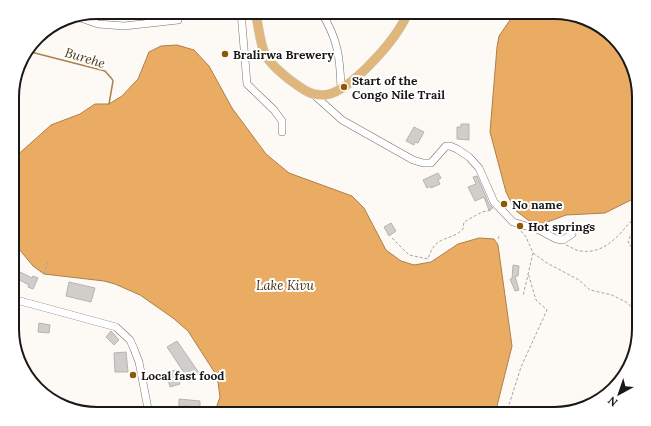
<svg xmlns="http://www.w3.org/2000/svg" width="651" height="426" font-family="Lora,serif">
	<style>
		.water { fill: #eaac62; stroke: #ac804c }
		.lines { fill: none; stroke-linecap: round; stroke-linejoin: round }
		.stream { stroke: #ac804c; stroke-width: 1.5 }
		.building { fill: #d0cdca; stroke: #b6b3b0 }
		.minor-casing { stroke: #75726f; stroke-width: 8 }
		.major-casing { stroke: #d6d6d5; stroke-width: 10 }
		.path { stroke: #a5a3a0; stroke-width: 1; stroke-dasharray: 3 2; stroke-linecap: butt }
		.minor { stroke: #fff; stroke-width: 7 }
		.major { stroke: #dfb67c; stroke-width: 9 }
		.poi-dot { fill: #8d5908; stroke: #fff; stroke-width: 1.5 }
		.labels { text-anchor: middle; dominant-baseline: central; stroke-width: 4; stroke-linejoin: round; paint-order: stroke }
		.poi-label { font-size: 12px; font-weight: bold; fill: #1a1918; stroke: #fff; text-anchor: start }
		.water-label { font-size: 13px; font-style: italic; fill: #4d3414; stroke: #fff }
		.rim { fill: none; stroke: #1a1918; stroke-width: 2 }
	</style>
	<rect width="100%" height="100%" fill="#fdfaf6"/>
	<g class="water">
		<polygon points="507,12 555,12 602,26 628,55 639,91 639,196 605,213 566,215 542,224 532,223 515,210 506,192 490,132 497,47 499,36 510,20"/>
		<polygon points="177,45 194,50 209,66 232,108 266,154 289,173 352,196 364,208 386,250 401,261 414,265 431,262 458,244 479,238 494,239 498,245 512,346 495,414 214,414 220,397 218,382 215,373 188,331 173,318 140,295 115,284 104,281 44,274 33,266 19,249 13,246 13,159 51,125 80,114 95,104 109,104 122,96 138,79 149,52 161,46"/>
	</g>
	<g class="lines">
		<polyline class="stream" points="27,51 105,71 112,79 113,81 109,104"/>
	</g>
	<g class="building">
		<polygon points="461,124 469,124 469,140 457,139 457,127 461,127"/>
		<polygon points="414,127 424,132 418,143 415,142 414,145 406,141"/>
		<polygon points="438,173 441,178 438,180 440,184 431,188 430,186 427,188 423,180"/>
		<polygon points="477,176 489,204 493,208 489,210 484,197 475,201 468,187 476,184 473,177"/>
		<polygon points="391,223 396,231 389,236 384,227"/>
		<polygon points="513,265 519,266 518,276 515,276 519,290 515,291 510,279 512,279"/>
		<polygon points="20,272 32,278 33,276 38,278 33,289 28,287 29,285 16,278"/>
		<polygon points="69,282 95,288 91,302 66,296"/>
		<polygon points="39,323 50,325 49,333 38,332"/>
		<polygon points="111,331 119,340 114,345 106,337"/>
		<polygon points="177,341 199,373 189,380 167,347"/>
		<polygon points="126,352 128,372 115,372 114,353"/>
		<polygon points="176,370 180,384 170,387 166,372"/>
		<polygon points="179,399 200,401 200,407 183,406 183,409 179,409"/>
	</g>
	<g class="lines">
		<g class="minor-casing">
			<g id="minor">
				<polyline points="241,12 247,84 274,110 282,121 282,132"/>
				<path d="M321 12C338 39 340 57 341 88"/>
				<polyline points="75,16 98,24 124,26 178,20"/>
				<polyline points="313,94 342,120 413,160 423,163 431,163 446,146 450,146 457,149 469,157 479,168 494,202 513,222 539,230 556,239 563,240 572,234"/>
				<polyline points="13,299 116,327 130,340 134,349 139,362 149,414"/>
			</g>
		</g>
		<g class="major-casing">
			<g id="major">
				<path d="M255 12C259 25 259 41 265 54 270 64 281 73 290 80 300 87 310 96 323 95 347 95 389 46 401 26 404 21 406 17 408 12"/>
				<polyline points="86,14 99,14 107,12"/>
			</g>
		</g>
		<g class="path">
			<polyline points="631,222 633,230 628,241 630,246 639,247"/>
			<polyline points="521,231 526,237 533,253 523,296"/>
			<path d="M392 238 409 255 428 259C436 233 449 243 463 229L464 222 482 212 492 210"/>
			<polyline points="498,239 500,234"/>
			<path d="M566 245C571 247 576 251 581 251 608 255 623 229 639 212"/>
			<polyline points="15,247 15,243"/>
			<polyline points="533,253 547,263 579,280 590,290 612,295 628,303 639,318"/>
			<polyline points="44,274 48,262"/>
			<polyline points="506,414 521,367 547,310 536,300 528,273"/>
		</g>
		<use href="#minor" class="minor"/>
		<use href="#major" class="major"/>
	</g>
	<g class="poi-dot">
		<circle cx="225" cy="54" r="4"/>
		<circle cx="344" cy="87" r="4"/>
		<circle cx="504" cy="204" r="4"/>
		<circle cx="520" cy="226" r="4"/>
		<circle cx="133" cy="375" r="4"/>
	</g>
	<g class="labels">
		<g class="poi-label">
			<text x="233" y="54">Bralirwa Brewery</text>
			<text x="352" y="80">Start of the<tspan x="352" dy="14">Congo Nile Trail</tspan></text>
			<text x="512" y="204">No name</text>
			<text x="528" y="226">Hot springs</text>
			<text x="141" y="375">Local fast food</text>
		</g>
		<g class="water-label">
			<text transform="translate(85 58) rotate(17)">Burehe</text>
			<text x="285" y="285">Lake Kivu</text>
		</g>
	</g>
	<path d="M0 0H651V426H0ZM97 19H554A78 78 0 0 1 632 97V329A78 78 0 0 1 554 407H97A78 78 0 0 1 19 329V97A78 78 0 0 1 97 19Z" fill="#fff" fill-rule="evenodd"/>
	<path class="rim" d="M97 19H554A78 78 0 0 1 632 97V329A78 78 0 0 1 554 407H97A78 78 0 0 1 19 329V97A78 78 0 0 1 97 19Z"/>
	<g transform="translate(619 394) rotate(220)" stroke="#ffffff" stroke-width="3" paint-order="stroke">
	<path d="M0-3L7 15L0 10L-7 15Z" fill="#1a1918"/>
	<text y="-6" font-size="11" font-weight="bold" text-anchor="middle" fill="#1a1918">N</text>
	</g>
</svg>
